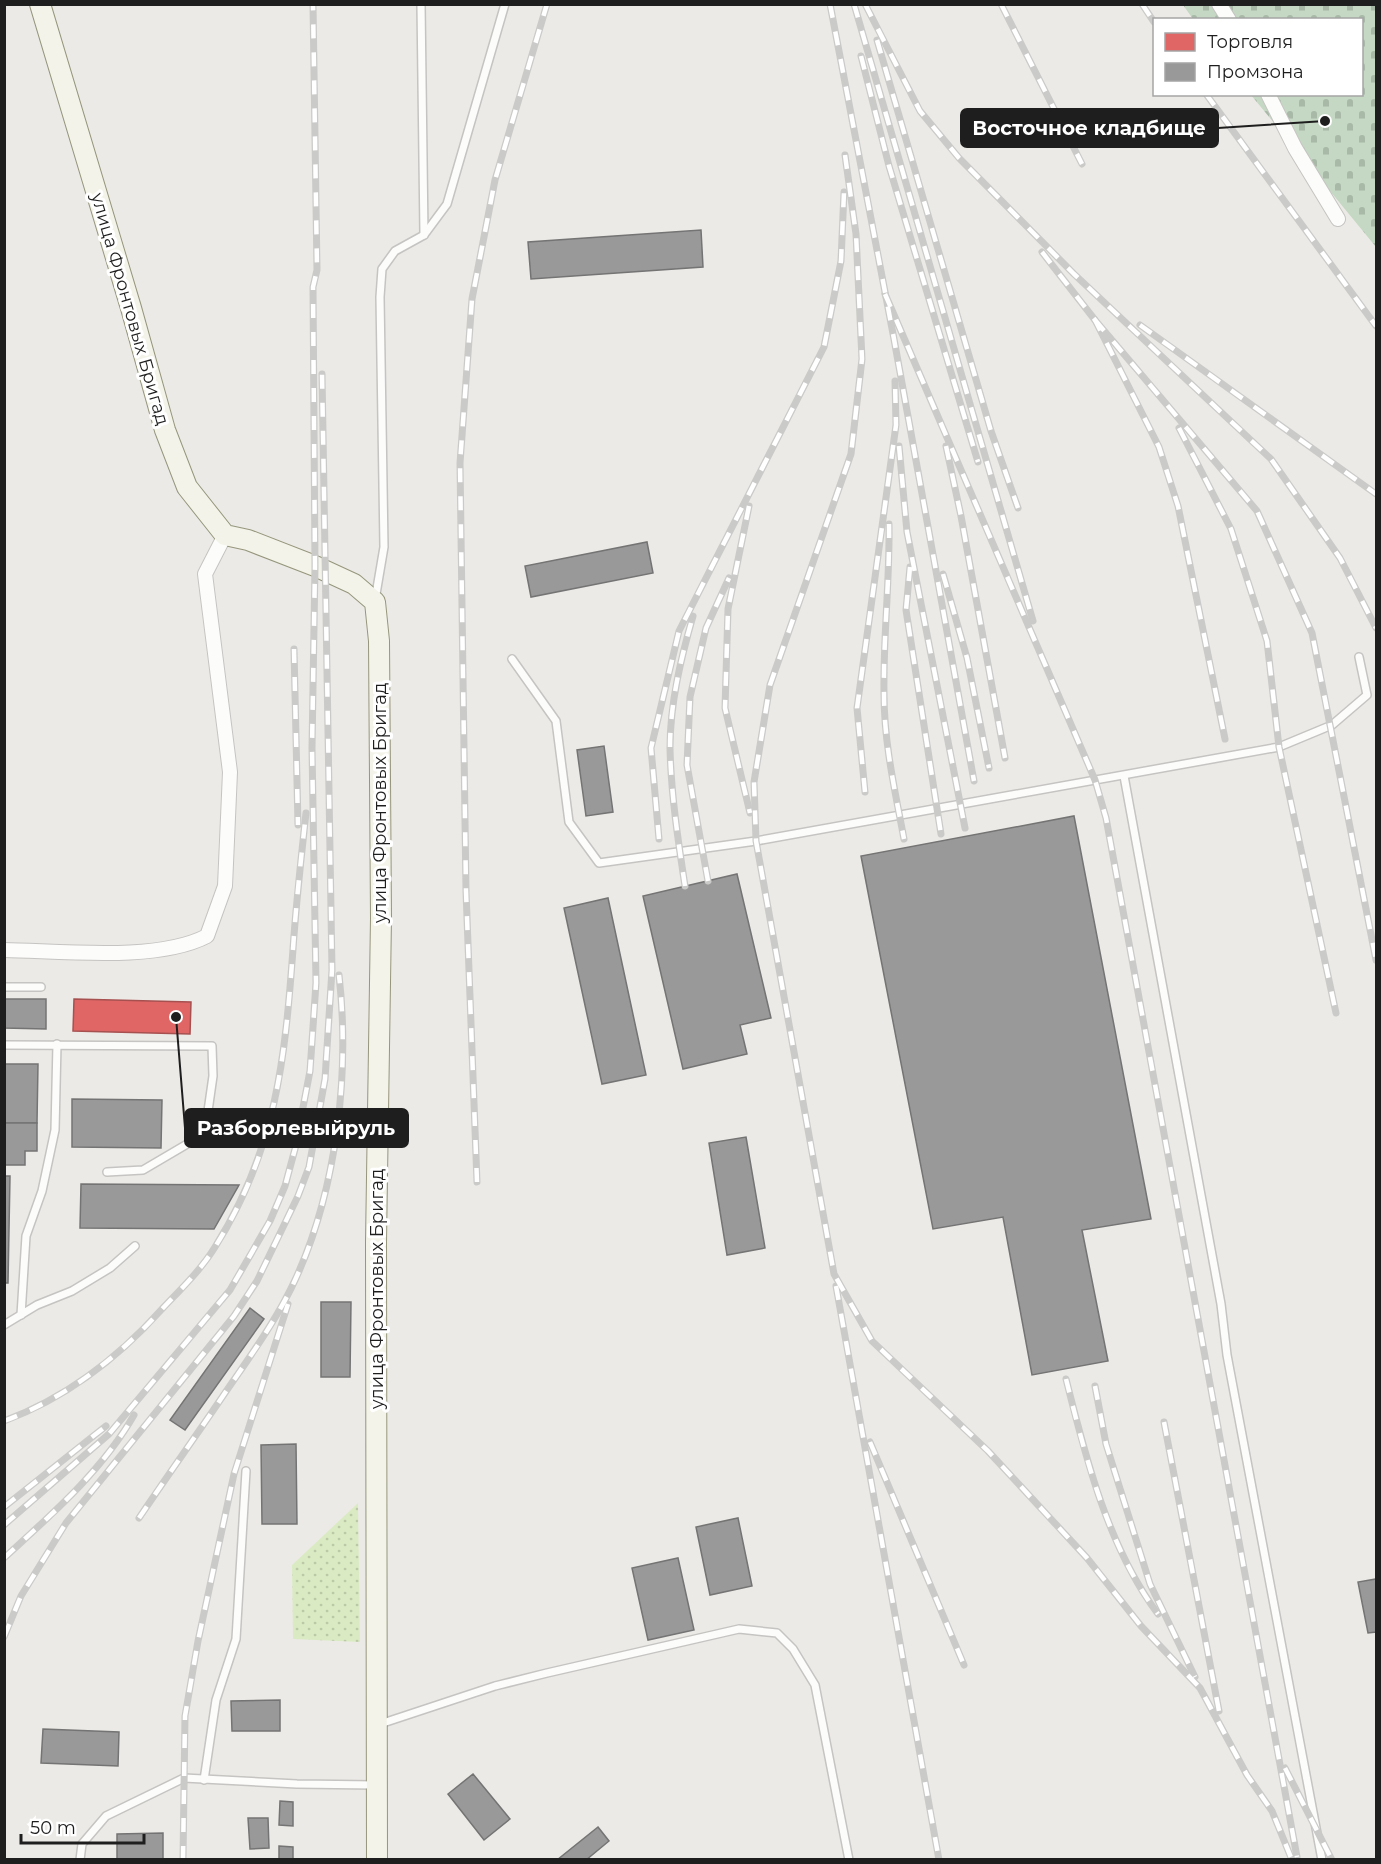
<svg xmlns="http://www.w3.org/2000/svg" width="1381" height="1864" font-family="Montserrat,sans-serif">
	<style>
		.grass { fill: url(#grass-dots) }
		.cemetery { fill: url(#cemetery-stones) }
		.shops { fill: #e06666; stroke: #a65050; stroke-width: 1.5 }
		.industry { fill: #999; stroke: #747474; stroke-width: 1.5 }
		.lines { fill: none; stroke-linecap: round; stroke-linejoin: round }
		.lane-casing { stroke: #c5c4c2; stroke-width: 10 }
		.street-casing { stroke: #c5c4c2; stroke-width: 16 }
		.secondary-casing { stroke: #96967d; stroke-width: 22 }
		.lane { stroke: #fcfcfb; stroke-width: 7 }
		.street { stroke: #fcfcfb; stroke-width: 14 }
		.secondary { stroke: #f3f3e9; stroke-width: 20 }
		.rail-casing { stroke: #cacac9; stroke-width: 7 }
		.rail { stroke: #fff; stroke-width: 4.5; stroke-dasharray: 14; stroke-linecap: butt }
		.labels { text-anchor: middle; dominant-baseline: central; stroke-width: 6; stroke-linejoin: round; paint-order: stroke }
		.street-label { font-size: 18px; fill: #1e1e1e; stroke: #fff }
		.leader { fill: none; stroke: #1e1e1e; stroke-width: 2 }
		.callout-dot { fill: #1e1e1e; stroke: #fff; stroke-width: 2 }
		.callout { fill: #1e1e1e; stroke: #1e1e1e; stroke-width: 2 }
		.callout-label { font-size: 20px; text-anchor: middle; font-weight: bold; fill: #fff }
	</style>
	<defs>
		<pattern id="grass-dots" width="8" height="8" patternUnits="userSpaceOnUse" patternTransform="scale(1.5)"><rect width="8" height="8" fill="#daebc3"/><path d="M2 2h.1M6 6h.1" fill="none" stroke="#bbc9a7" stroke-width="1.8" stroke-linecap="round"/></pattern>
		<pattern id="cemetery-stones" width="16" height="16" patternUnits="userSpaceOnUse" patternTransform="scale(1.5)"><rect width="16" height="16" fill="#c4d8c3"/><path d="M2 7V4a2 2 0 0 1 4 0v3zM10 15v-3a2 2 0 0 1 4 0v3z" fill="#a8b9a7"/></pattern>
	</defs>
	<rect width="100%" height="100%" fill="#eceae6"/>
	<polygon class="grass" points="358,1503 360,1642 293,1639 292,1565"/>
	<polygon class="cemetery" points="1183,5 1376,5 1376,247 1251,95 1362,94 1362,20 1193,19"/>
	<polygon class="shops" points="74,999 191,1002 190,1034 73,1031"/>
	<g class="industry">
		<polygon points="701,230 703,267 531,279 528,242"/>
		<polygon points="647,542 653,573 531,597 525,566"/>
		<polygon points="604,746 613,812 586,816 577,750"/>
		<polygon points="1074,816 1151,1219 1082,1230 1108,1361 1032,1375 1003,1217 933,1229 861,856"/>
		<polygon points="737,874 771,1018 740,1025 747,1054 683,1069 643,896"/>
		<polygon points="608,898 646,1075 602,1084 564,908"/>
		<polygon points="4,999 46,999 46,1029 4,1028"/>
		<polygon points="4,1064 38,1064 37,1123 4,1123"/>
		<polygon points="72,1099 162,1100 161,1148 72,1147"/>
		<polygon points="4,1123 37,1123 37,1151 25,1151 25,1165 4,1165"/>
		<polygon points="746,1137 765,1248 727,1255 709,1143"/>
		<polygon points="4,1176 10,1176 8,1283 4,1283"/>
		<polygon points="81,1184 239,1185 214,1229 80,1228"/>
		<polygon points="321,1302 351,1302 350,1377 321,1377"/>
		<polygon points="250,1308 264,1319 185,1430 170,1420"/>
		<polygon points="296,1444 297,1524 262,1524 261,1445"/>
		<polygon points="738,1518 752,1586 710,1595 696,1527"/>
		<polygon points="678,1558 694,1630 648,1640 632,1568"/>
		<polygon points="1376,1579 1376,1632 1368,1633 1358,1582"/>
		<polygon points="280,1700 280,1731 232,1731 231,1701"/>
		<polygon points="43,1729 119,1732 118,1766 41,1763"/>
		<polygon points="473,1774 510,1819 484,1840 448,1794"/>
		<polygon points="280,1801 293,1802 293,1826 279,1825"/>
		<polygon points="248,1818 268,1818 269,1848 250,1849"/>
		<polygon points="598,1827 609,1841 586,1860 557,1860"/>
		<polygon points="163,1833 163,1860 117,1860 117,1834"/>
		<polygon points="279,1846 293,1847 293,1860 279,1860"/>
	</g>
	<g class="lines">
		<g class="lane-casing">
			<g id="lane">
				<polyline points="421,4 424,235"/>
				<polyline points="375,600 384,547 380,297 382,269 395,251 424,235 447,204 505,4"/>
				<polyline points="512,659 556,721 569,822 599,863 756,841 1279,747 1332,725 1367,695 1359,657"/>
				<polyline points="1124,776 1221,1304 1227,1355 1322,1860"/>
				<polyline points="4,987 41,987"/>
				<polyline points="4,1045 212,1046 213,1076 208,1111 194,1140 143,1170 107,1172"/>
				<polyline points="21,1315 26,1236 42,1191 55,1130 57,1044"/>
				<polyline points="4,1325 37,1305 72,1291 110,1268 135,1246"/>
				<polyline points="380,1724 495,1686 547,1673 739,1629 777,1633 793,1649 815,1685 849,1860"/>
				<polyline points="204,1780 216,1700 236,1639 246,1471"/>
				<polyline points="80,1860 82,1844 106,1816 184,1778 297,1784 375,1785"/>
			</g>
		</g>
		<g class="street-casing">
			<g id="street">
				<polyline points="1219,4 1229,20"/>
				<polyline points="1268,94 1295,148 1338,219"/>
				<path d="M4 950C62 951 157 962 207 936L225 886 230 772 205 574 225 535"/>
			</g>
		</g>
		<g class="secondary-casing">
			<polyline id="secondary" points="40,4 131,308 165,430 187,487 225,535 248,540 315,566 354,584 375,602 379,641 381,918 376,1242 377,1860"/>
		</g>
		<use href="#lane" class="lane"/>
		<use href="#street" class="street"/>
		<use href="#secondary" class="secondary"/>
		<g class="rail-casing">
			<g id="rail">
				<polyline points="830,4 894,339 974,781"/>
				<polyline points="854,4 1033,621"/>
				<polyline points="865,4 920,111 959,158 1074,274 1271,459 1340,558 1376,628"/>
				<polyline points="1001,4 1082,164"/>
				<polyline points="1142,4 1154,22"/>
				<polyline points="877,40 991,431 1018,508"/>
				<polyline points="861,56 889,166 978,462"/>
				<polyline points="1206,94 1376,326"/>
				<polyline points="845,155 856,234 862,359 851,454 770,685 754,782 756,841 834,1274 872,1341 988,1451 1087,1558 1141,1626 1200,1688 1247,1775 1272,1811 1292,1860"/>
				<polyline points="1042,252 1095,320 1159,447 1178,506 1225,739"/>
				<polyline points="885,294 1095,780 1106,818 1297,1857"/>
				<polyline points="1095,320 1257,511 1312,633 1376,960"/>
				<polyline points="1140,325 1376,494"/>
				<polyline points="1179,428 1231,529 1267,641 1279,747 1336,1013"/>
				<polyline points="899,446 907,532 965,828"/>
				<polyline points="946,446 961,516 1005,758"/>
				<polyline points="749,506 728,609 725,708 750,813"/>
				<path d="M889 524C890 580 883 637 884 694 884 743 895 791 904 839"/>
				<polyline points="910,567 906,610 941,834"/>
				<polyline points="943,574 967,658 989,768"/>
				<polyline points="294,649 298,825"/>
				<polyline points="865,792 857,708 896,425 895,381"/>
				<polyline points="659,839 651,748 679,631 824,347 841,261 844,192"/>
				<polyline points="708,881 687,765 690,697 706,628 729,578"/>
				<path d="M685 886C678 840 671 794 670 748 670 703 681 658 693 616"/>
				<polyline points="477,1182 466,891 460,463 472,299 495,180 547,4"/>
				<polyline points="836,1286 939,1860"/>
				<path d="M1066 1379C1086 1459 1108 1547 1158 1614"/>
				<polyline points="1095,1386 1106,1444 1150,1584 1195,1677"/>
				<path d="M4 1421C66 1398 119 1357 162 1309 180 1290 201 1270 215 1247 276 1150 285 1060 293 949 296 904 301 859 306 813"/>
				<polyline points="1164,1422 1219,1711"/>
				<polyline points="870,1442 964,1665"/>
				<polyline points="4,1507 106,1426"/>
				<path d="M139 1518C168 1475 198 1433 227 1390 251 1355 278 1318 296 1278 337 1188 350 1073 339 975"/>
				<polyline points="4,1525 109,1434 230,1290 270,1221 285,1186 295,1149 310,1071 316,983 312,748 315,566 313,287 317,270 313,4"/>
				<path d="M4 1558C51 1515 102 1471 134 1415"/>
				<polyline points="4,1637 21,1596 66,1523 234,1316 257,1281 298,1196 309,1167 325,1079 332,970 322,374"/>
				<polyline points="1285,1768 1332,1860"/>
				<polyline points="183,1860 185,1716 198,1641 234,1474 288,1304"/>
			</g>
		</g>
		<use href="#rail" class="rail"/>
	</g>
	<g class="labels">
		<g class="street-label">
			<text transform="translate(130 309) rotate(74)">улица Фронтовых Бригад</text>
			<text transform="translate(380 803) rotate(-90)">улица Фронтовых Бригад</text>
			<text transform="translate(377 1289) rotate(-90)">улица Фронтовых Бригад</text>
		</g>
	</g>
	<path class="leader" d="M1325 121L1218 128M176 1017L185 1128"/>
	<g class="callout-dot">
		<circle cx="1325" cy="121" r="6"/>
		<circle cx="176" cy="1017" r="6"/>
	</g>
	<g class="callout">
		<rect x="961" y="109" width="257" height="38" rx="6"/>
		<rect x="185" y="1109" width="223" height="38" rx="6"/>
	</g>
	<g class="callout-label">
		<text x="1089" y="135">Восточное кладбище</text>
		<text x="296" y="1135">Разборлевыйруль</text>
	</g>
	<rect width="1381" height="1864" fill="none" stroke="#1e1e1e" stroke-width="12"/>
	<rect x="1153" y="18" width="210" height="78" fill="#ffffff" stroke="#a5a5a5" stroke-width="1.5"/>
	<rect x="1165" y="33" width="30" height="18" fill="#e06666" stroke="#a5a5a5" stroke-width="1.5"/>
	<text x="1207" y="48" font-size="18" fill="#1e1e1e">Торговля</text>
	<rect x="1165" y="63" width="30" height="18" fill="#999999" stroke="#a5a5a5" stroke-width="1.5"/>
	<text x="1207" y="78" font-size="18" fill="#1e1e1e">Промзона</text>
	<path d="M21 1834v9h123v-9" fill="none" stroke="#1e1e1e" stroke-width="3"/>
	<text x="30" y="1834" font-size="18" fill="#1e1e1e" stroke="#ffffff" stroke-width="4.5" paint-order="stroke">50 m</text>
</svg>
